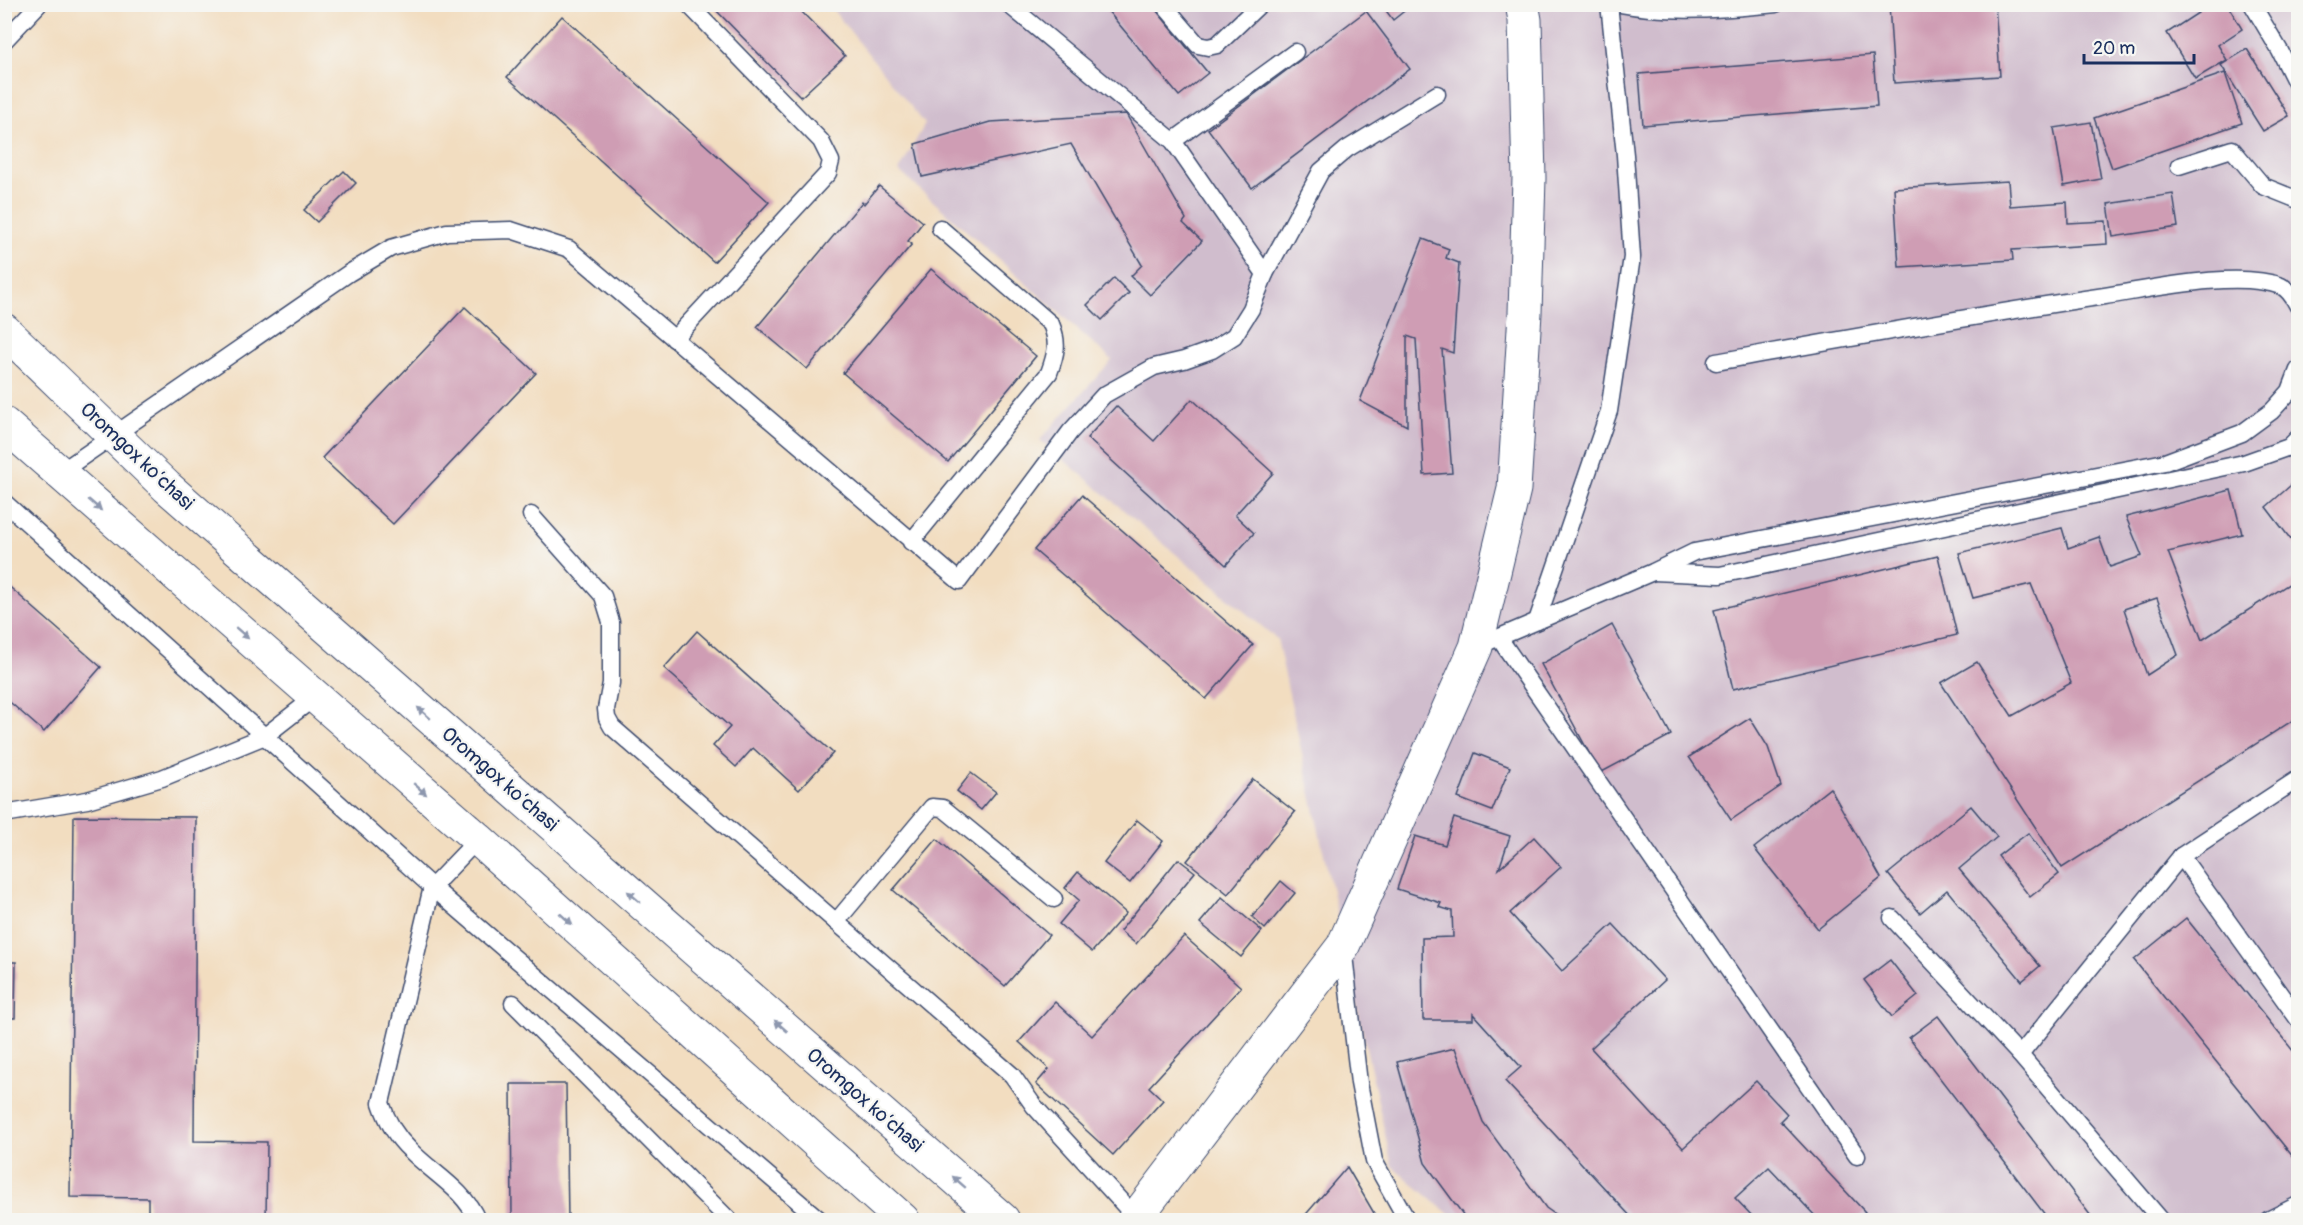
<svg xmlns="http://www.w3.org/2000/svg" width="2303" height="1225" font-family="Pangolin,sans-serif">
	<style>
		.industrial { fill: #d0bdcd }
		.building { fill: #cf9db4; fill-rule: evenodd }
		.lines { fill: none; stroke-linecap: round; stroke-linejoin: round }
		.lane-casing { stroke: #3b496d; stroke-width: 19 }
		.street-casing { stroke: #3b496d; stroke-width: 35 }
		.secondary-casing { stroke: #3b496d; stroke-width: 35 }
		.lane { stroke: #fff; stroke-width: 16 }
		.street { stroke: #fff; stroke-width: 33 }
		.secondary { stroke: #fff; stroke-width: 33 }
		.oneway { fill: #8d97ae }
		.labels { text-anchor: middle; dominant-baseline: central; stroke-width: 4.5; stroke-linejoin: round; paint-order: stroke }
		.street-label { font-size: 20px; fill: #1b2f5e; stroke: #f6f6f2 }
	</style>
	<rect width="100%" height="100%" fill="#f6f6f2"/>
	<filter id="ink" filterUnits="userSpaceOnUse"><feTurbulence type="fractalNoise" baseFrequency=".0167" numOctaves="2"/><feDisplacementMap in="SourceGraphic" scale="12" xChannelSelector="R" yChannelSelector="G"/><feConvolveMatrix kernelMatrix="1 2 1 2 8 2 1 2 1" color-interpolation-filters="sRGB"/></filter>
	<filter id="wash" filterUnits="userSpaceOnUse"><feTurbulence type="fractalNoise" baseFrequency=".008" numOctaves="4" result="noise"/><feDisplacementMap in="SourceGraphic" scale="24" xChannelSelector="R" yChannelSelector="G"/><feGaussianBlur stdDeviation="1.35" result="paint"/><feColorMatrix in="noise" values="0 0 0 0 0 0 0 0 0 0 0 0 0 0 0 0 0 1.4 0 .05"/><feComposite in="paint" operator="in"/></filter>
	<g filter="url(#wash)">
		<rect width="100%" height="100%" fill="#f2ddc0"/>
		<polygon class="industrial" points="829,5 2298,5 2298,1220 1456,1220 1392,1166 1277,639 1040,440 1112,360 899,171 925,124"/>
		<g id="blocks">
			<g class="building">
				<polygon points="1102,4 1151,4 1208,73 1179,96"/>
				<polygon points="1381,4 1413,4 1393,20"/>
				<polygon points="1889,4 1995,4 2000,76 1894,83"/>
				<polygon points="2193,4 2227,4 2242,29 2218,45 2227,60 2195,79 2167,33 2198,13"/>
				<polygon points="711,5 795,5 845,56 801,97"/>
				<polygon points="1366,11 1410,69 1252,188 1208,129"/>
				<polygon points="562,16 769,202 714,262 507,77"/>
				<polygon points="2247,49 2289,116 2263,131 2221,65"/>
				<polygon points="1873,55 1877,106 1643,125 1639,74"/>
				<polygon points="2225,73 2242,123 2112,168 2094,118"/>
				<polygon points="1126,114 1186,219 1183,223 1202,241 1150,295 1131,276 1142,265 1071,144 922,177 915,144 990,122"/>
				<polygon points="2091,122 2101,179 2064,186 2054,128"/>
				<polygon points="344,171 356,183 317,222 304,210"/>
				<polygon points="2008,181 2010,206 2067,202 2068,223 2106,221 2107,244 2012,250 2013,260 1899,267 1894,188"/>
				<polygon points="879,186 923,222 908,241 912,244 807,369 757,327 862,202 864,204"/>
				<polygon points="2173,194 2178,227 2113,237 2108,204"/>
				<polygon points="1423,239 1449,249 1446,258 1459,263 1453,353 1442,349 1452,473 1424,475 1416,339 1407,336 1407,426 1360,401"/>
				<polygon points="931,269 1036,356 948,462 843,373"/>
				<polygon points="1114,278 1129,293 1102,320 1087,305"/>
				<polygon points="465,307 536,373 393,524 322,458"/>
				<polygon points="1192,399 1273,473 1235,515 1254,533 1226,565 1087,438 1116,406 1154,441"/>
				<polygon points="2298,479 2298,549 2266,507"/>
				<path d="M2231 490 2242 534 2168 552 2202 640 2298 578V717L2062 868 1941 683 1977 662 2012 716 2071 683 2031 584 1973 598 1959 553 2062 528 2068 548 2099 537 2110 567 2142 556 2126 517ZM2157 598 2178 655 2147 675 2124 609Z"/>
				<polygon points="1082,495 1253,645 1206,699 1034,550"/>
				<polygon points="1938,556 1957,635 1733,689 1714,610"/>
				<polygon points="4,582 101,667 44,732 4,697"/>
				<polygon points="1612,625 1671,735 1600,773 1541,664"/>
				<polygon points="697,631 833,753 799,790 753,748 736,767 713,746 730,727 664,668"/>
				<polygon points="1750,718 1768,747 1781,786 1731,820 1689,757"/>
				<polygon points="1475,753 1510,767 1492,811 1458,798"/>
				<polygon points="971,773 996,792 981,810 957,791"/>
				<polygon points="1253,779 1295,812 1228,894 1187,861"/>
				<polygon points="1830,788 1881,878 1818,929 1754,848"/>
				<polygon points="1971,806 1997,837 1959,869 2040,966 2022,981 1947,890 1920,913 1888,874"/>
				<polygon points="74,816 196,817 194,1141 267,1142 266,1220 148,1220 148,1198 70,1197"/>
				<polygon points="1454,818 1510,836 1499,869 1534,837 1561,867 1510,913 1562,971 1613,924 1665,980 1591,1048 1683,1148 1756,1081 1787,1114 1780,1121 1865,1212 1856,1220 1819,1220 1769,1167 1735,1198 1756,1220 1634,1220 1505,1081 1521,1067 1473,1014 1473,1020 1423,1020 1422,938 1453,937 1452,911 1439,907 1441,903 1397,889 1415,836 1445,845"/>
				<polygon points="1137,820 1163,841 1130,883 1104,863"/>
				<polygon points="2028,833 2059,874 2030,897 1998,856"/>
				<polygon points="937,839 1049,935 1005,986 893,890"/>
				<polygon points="1178,859 1195,872 1136,944 1120,931"/>
				<polygon points="1078,872 1126,913 1092,952 1059,924 1079,900 1065,888"/>
				<polygon points="1281,881 1295,893 1265,929 1252,917"/>
				<polygon points="1222,897 1262,931 1241,957 1200,923"/>
				<polygon points="2186,918 2298,1057 2298,1163 2134,960"/>
				<polygon points="1184,936 1241,987 1149,1087 1163,1100 1113,1155 1036,1084 1049,1069 1019,1042 1055,1002 1092,1036"/>
				<polygon points="1890,960 1918,996 1892,1017 1864,980"/>
				<polygon points="4,962 16,962 15,1018 4,1018"/>
				<polygon points="1938,1016 1960,1045 2094,1220 2049,1220 1909,1038"/>
				<polygon points="1455,1048 1483,1122 1546,1208 1563,1220 1467,1220 1425,1163 1397,1062"/>
				<polygon points="511,1084 566,1084 568,1220 512,1220"/>
				<polygon points="1347,1167 1378,1220 1301,1220"/>
			</g>
		</g>
	</g>
	<g filter="url(#ink)">
		<use href="#blocks" fill-opacity="0" stroke="#3b496d" stroke-width="1.5"/>
		<g class="lines">
			<g class="lane-casing">
				<g id="lane">
					<polyline points="1163,4 1198,45 1208,47 1217,45 1260,4"/>
					<path d="M1620 4C1672 14 1724 9 1776 4"/>
					<polyline points="2252,4 2280,51 2298,87"/>
					<polyline points="4,41 39,4"/>
					<polyline points="1173,141 1295,52"/>
					<polyline points="2179,166 2232,149 2263,186 2298,200"/>
					<polyline points="1265,274 1321,171 1347,149 1437,94"/>
					<polyline points="674,339 828,173 831,161 821,141 688,4"/>
					<path d="M1716 362C1845 339 1975 315 2105 296 2152 289 2237 270 2281 286 2290 290 2294 299 2298 306"/>
					<polyline points="59,473 349,273 391,248 447,232 511,230 569,249 959,581 1070,432 1104,395 1154,367 1184,360 1212,350 1234,336 1251,309 1265,274 1173,141 1008,4"/>
					<polyline points="4,502 432,887 820,1220"/>
					<polyline points="531,515 603,596 611,622 611,683 606,709 607,718 612,727 1012,1075 1034,1106 1138,1220"/>
					<path d="M911 542 1049 373C1056 354 1059 343 1051 324L940 228"/>
					<polyline points="1654,572 1720,575 2244,463 2289,447 2298,438"/>
					<polyline points="1537,621 1609,411 1632,257 1625,155 1609,4"/>
					<polyline points="1499,638 1857,1156"/>
					<polyline points="1476,647 1653,572 1694,552 2165,462 2242,433 2272,411 2290,391 2298,370"/>
					<polyline points="2298,779 2181,856 2298,1019"/>
					<polyline points="4,814 87,800 162,778 265,736 315,697"/>
					<polyline points="1892,918 2020,1055 2181,856"/>
					<polyline points="836,922 932,807 943,808 1054,899"/>
					<polyline points="1343,947 1359,1083 1374,1161 1407,1220"/>
					<polyline points="513,1003 729,1220"/>
					<polyline points="2020,1055 2161,1220"/>
					<path d="M477 1220C465 1190 432 1173 410 1150 396 1137 387 1121 381 1103L432 887 478 839"/>
					<polyline points="2268,1220 2298,1205"/>
				</g>
			</g>
			<g class="street-casing">
				<polyline id="street" points="1134,1220 1343,946 1476,647 1514,489 1525,313 1529,178 1525,20 1522,4"/>
			</g>
			<g class="secondary-casing">
				<g id="secondary">
					<polyline points="4,330 167,487 1003,1220"/>
					<polyline points="4,424 478,839 903,1220"/>
				</g>
			</g>
			<use href="#lane" class="lane"/>
			<use href="#street" class="street"/>
			<use href="#secondary" class="secondary"/>
		</g>
		<defs><path id="oneway-solid" d="M-6-.8H1V-3.2L6.5 0L1 3.2V.8H-6Z" transform="scale(1.5)"/></defs>
		<g class="oneway">
			<use href="#oneway-solid" transform="translate(95 505) rotate(41)"/>
			<use href="#oneway-solid" transform="translate(242 633) rotate(41)"/>
			<use href="#oneway-solid" transform="translate(424 713) rotate(-139)"/>
			<use href="#oneway-solid" transform="translate(420 789) rotate(41)"/>
			<use href="#oneway-solid" transform="translate(634 897) rotate(-139)"/>
			<use href="#oneway-solid" transform="translate(566 919) rotate(42)"/>
			<use href="#oneway-solid" transform="translate(781 1026) rotate(-139)"/>
			<use href="#oneway-solid" transform="translate(959 1182) rotate(-139)"/>
		</g>
	</g>
	<g class="labels">
		<g class="street-label">
			<text transform="translate(137 456) rotate(43)">Oromgox ko‘chasi</text>
			<text transform="translate(500 779) rotate(41)">Oromgox ko‘chasi</text>
			<text transform="translate(865 1100) rotate(41)">Oromgox ko‘chasi</text>
		</g>
	</g>
	<rect width="2303" height="1225" fill="none" stroke="#f6f6f2" stroke-width="24"/>
	<path d="M2084 54v9h110v-9" fill="none" stroke="#1b2f5e" stroke-width="3"/>
	<text x="2093" y="54" font-size="18" fill="#1b2f5e" stroke="#f6f6f2" stroke-width="4.5" paint-order="stroke">20 m</text>
</svg>
